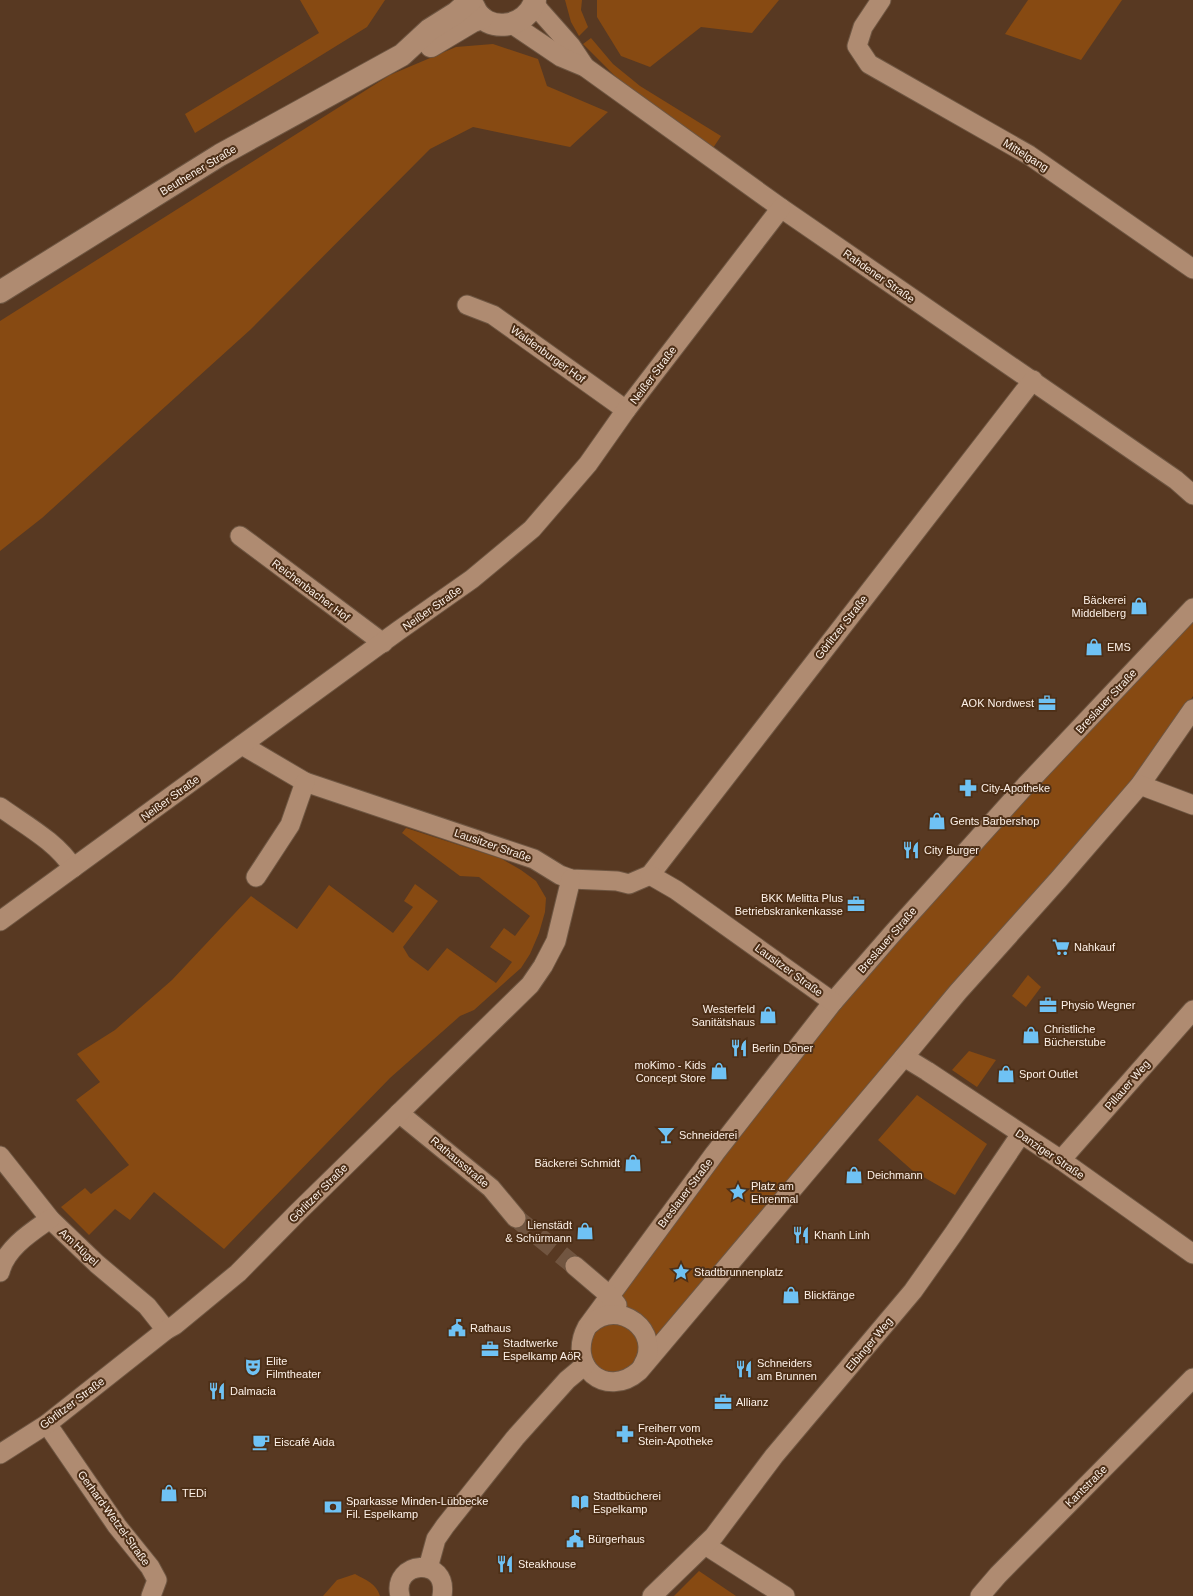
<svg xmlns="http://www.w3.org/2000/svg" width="1193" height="1596" font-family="Arial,sans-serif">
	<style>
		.green { fill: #874a12 }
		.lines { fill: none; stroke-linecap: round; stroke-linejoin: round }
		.minor-tunnel { stroke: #715540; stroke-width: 19; stroke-dasharray: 19 10; stroke-linecap: butt }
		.minor-casing { stroke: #6e5642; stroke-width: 21 }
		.secondary-casing { stroke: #6e5642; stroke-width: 24 }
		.minor { stroke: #af8b71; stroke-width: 19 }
		.secondary { stroke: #af8b71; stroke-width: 22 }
		.labels { text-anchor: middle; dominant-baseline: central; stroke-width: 4; stroke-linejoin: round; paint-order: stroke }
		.street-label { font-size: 11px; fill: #fdf1e8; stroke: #4d2f17 }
		.poi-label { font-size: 11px; fill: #fdf1e8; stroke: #4d2f17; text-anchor: start }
	</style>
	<rect width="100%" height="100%" fill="#583922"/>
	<g class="green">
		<polygon points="300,0 385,0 367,27 195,133 185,114 319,33"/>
		<polygon points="565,0 582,0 581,10 588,27 579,36 571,22"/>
		<polygon points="597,0 779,0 752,33 701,27 650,67 621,56 597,17"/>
		<polygon points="1028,0 1122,0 1081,60 1005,34"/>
		<polygon points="591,38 613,64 640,86 721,136 713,148 621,82 583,44"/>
		<polygon points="493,44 538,59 547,86 608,112 570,147 473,127 430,149 250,330 42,518 0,551 0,321 390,75 456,47"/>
		<polygon points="1193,619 1193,696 1141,774 634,1366 611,1375 592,1363 589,1341 593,1334 726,1155 880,957"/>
		<polygon points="406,828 502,859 521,870 536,881 546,898 545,912 539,933 530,954 521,968 474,1010 460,1016 390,1078 224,1249 154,1192 130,1220 115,1209 89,1235 61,1207 85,1188 91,1194 129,1165 76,1100 100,1082 77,1054 115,1030 172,980 251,896 297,929 329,885 393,933 413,907 404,901 415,884 438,901 403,947 409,957 428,971 447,948 496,983 512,962 490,947 504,928 515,936 530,916 479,877 460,876 402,833"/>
		<polygon points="1028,975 1041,987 1026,1007 1012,996"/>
		<polygon points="969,1051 996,1060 977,1087 952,1070"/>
		<polygon points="917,1095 987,1144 955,1195 913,1171 878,1140"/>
		<polygon points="699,1571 736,1596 674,1596"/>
		<path d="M355 1574C366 1580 376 1583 380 1596H323L337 1580Z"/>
	</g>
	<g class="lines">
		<polyline class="minor-tunnel" points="516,1218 575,1266"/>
		<g class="minor-casing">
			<g id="minor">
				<polyline points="881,0 863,27 857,46 869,64 1029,155 1193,269"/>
				<polyline points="534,3 540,11 571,46 585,67"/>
				<polyline points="512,24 561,57 585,67 781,208 1176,480 1193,495"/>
				<polyline points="467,305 493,315 626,410"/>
				<polyline points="240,536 383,643"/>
				<path d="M1193 608 1026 785 892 934 833 1002 715 1153 587 1327C566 1366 606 1400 639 1371L904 1057 958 992 1059 879 1140 785 1193 709"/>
				<polyline points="242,745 305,782 534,859 560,875 571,879 617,881 629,884 650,875 1033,380"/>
				<polyline points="1140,785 1193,805"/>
				<path d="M0 807C25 825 57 842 73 868"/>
				<polyline points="650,875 676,890 833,1002"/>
				<polyline points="256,877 290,825 305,782"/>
				<polyline points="0,921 398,631 472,579 532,529 588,464 626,410 781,208"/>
				<polyline points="904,1057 927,1071 1061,1160 1193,1254"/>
				<polyline points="399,1113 491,1188 516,1218"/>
				<polyline points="0,1156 50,1219 97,1264 147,1306 166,1330"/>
				<polyline points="1061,1160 1193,1010"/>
				<polyline points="575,1266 609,1295 617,1305"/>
				<path d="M0 1272C6 1248 30 1233 50 1219"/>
				<path d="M590 1324C619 1297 663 1332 643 1365"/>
				<polyline points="47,1424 117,1526 150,1567 157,1580 151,1596"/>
				<polyline points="0,1454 47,1424 166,1330 175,1325 238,1273 297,1213 530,985 543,966 556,941 571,879"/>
				<polyline points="705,1545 785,1596"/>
				<polyline points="428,1568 436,1539 445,1526 515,1438 567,1380 585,1365"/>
				<path d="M400 1596C391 1561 449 1555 442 1596"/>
				<polyline points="652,1596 714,1536 774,1456 913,1291 954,1233 1021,1134"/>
				<polyline points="980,1596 998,1575 1193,1378"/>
			</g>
		</g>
		<g class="secondary-casing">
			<g id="secondary">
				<path d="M474 7C486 35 528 28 535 0"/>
				<polyline points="431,46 473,21 482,18"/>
				<polyline points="0,292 220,155 402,55 429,30 456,13 471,0"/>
			</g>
		</g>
		<use href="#minor" class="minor"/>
		<use href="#secondary" class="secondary"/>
	</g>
	<defs>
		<g id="shop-bare" transform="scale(1.38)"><path d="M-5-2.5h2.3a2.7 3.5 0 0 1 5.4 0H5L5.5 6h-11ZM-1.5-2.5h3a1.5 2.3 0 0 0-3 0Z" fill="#6fc2f4" stroke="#4d2f17" stroke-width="2.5" paint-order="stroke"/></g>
		<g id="office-bare" transform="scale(1.38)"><path d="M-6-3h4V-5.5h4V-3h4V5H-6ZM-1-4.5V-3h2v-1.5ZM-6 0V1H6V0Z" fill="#6fc2f4" stroke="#4d2f17" stroke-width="2.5" paint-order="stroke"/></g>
		<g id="pharmacy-bare" transform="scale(1.38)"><path d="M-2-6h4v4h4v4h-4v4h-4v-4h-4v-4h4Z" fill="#6fc2f4" stroke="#4d2f17" stroke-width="2.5" paint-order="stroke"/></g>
		<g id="restaurant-bare" transform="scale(1.38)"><path d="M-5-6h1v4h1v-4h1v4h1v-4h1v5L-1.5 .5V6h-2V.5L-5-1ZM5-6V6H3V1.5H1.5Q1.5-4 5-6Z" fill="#6fc2f4" stroke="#4d2f17" stroke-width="2.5" paint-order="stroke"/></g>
		<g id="supermarket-bare" transform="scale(1.38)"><path d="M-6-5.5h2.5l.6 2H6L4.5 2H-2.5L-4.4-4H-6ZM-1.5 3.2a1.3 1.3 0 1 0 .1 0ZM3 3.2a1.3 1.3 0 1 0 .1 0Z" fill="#6fc2f4" stroke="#4d2f17" stroke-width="2.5" paint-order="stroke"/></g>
		<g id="bar-bare" transform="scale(1.38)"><path d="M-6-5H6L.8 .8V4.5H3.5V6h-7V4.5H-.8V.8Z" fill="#6fc2f4" stroke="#4d2f17" stroke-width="2.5" paint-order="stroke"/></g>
		<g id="sight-bare" transform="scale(1.38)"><path d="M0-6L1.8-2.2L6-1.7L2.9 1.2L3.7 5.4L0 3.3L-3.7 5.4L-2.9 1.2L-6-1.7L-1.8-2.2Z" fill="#6fc2f4" stroke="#4d2f17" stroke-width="2.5" paint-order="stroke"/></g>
		<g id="civic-bare" transform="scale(1.38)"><path d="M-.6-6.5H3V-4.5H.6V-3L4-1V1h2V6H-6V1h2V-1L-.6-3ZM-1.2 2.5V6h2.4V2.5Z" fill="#6fc2f4" stroke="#4d2f17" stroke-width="2.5" paint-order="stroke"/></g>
		<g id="theatre-bare" transform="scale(1.38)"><path d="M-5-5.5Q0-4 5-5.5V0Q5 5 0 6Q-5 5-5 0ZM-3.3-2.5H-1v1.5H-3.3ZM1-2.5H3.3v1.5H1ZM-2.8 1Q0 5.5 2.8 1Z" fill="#6fc2f4" stroke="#4d2f17" stroke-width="2.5" paint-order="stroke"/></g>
		<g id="cafe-bare" transform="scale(1.38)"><path d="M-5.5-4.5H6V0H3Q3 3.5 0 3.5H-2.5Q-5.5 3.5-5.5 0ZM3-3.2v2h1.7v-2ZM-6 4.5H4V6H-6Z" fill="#6fc2f4" stroke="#4d2f17" stroke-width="2.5" paint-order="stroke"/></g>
		<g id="library-bare" transform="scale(1.38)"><path d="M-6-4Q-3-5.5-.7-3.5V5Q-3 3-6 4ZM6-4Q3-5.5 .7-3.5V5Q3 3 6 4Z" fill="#6fc2f4" stroke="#4d2f17" stroke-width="2.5" paint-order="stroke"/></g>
		<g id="bank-bare" transform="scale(1.38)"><path d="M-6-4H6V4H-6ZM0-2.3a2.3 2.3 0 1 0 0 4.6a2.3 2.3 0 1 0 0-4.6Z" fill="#6fc2f4" stroke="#4d2f17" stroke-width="2.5" paint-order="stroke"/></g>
	</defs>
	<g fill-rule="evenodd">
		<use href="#shop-bare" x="1139" y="606"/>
		<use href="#shop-bare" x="1094" y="647"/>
		<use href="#office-bare" x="1047" y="703"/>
		<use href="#pharmacy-bare" x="968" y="788"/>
		<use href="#shop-bare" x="937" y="821"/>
		<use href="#restaurant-bare" x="911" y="850"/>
		<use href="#office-bare" x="856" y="904"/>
		<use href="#supermarket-bare" x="1061" y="947"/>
		<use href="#office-bare" x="1048" y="1005"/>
		<use href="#shop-bare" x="768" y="1015"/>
		<use href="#shop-bare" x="1031" y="1035"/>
		<use href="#restaurant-bare" x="739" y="1048"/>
		<use href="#shop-bare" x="719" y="1071"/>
		<use href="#shop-bare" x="1006" y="1074"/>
		<use href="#bar-bare" x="666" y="1135"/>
		<use href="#shop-bare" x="633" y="1163"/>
		<use href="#shop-bare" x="854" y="1175"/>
		<use href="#sight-bare" x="738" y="1192"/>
		<use href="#shop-bare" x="585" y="1231"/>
		<use href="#restaurant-bare" x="801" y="1235"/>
		<use href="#sight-bare" x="681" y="1272"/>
		<use href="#shop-bare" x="791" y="1295"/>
		<use href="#civic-bare" x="457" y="1328"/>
		<use href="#office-bare" x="490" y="1349"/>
		<use href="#theatre-bare" x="253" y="1367"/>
		<use href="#restaurant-bare" x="744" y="1369"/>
		<use href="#restaurant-bare" x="217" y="1391"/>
		<use href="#office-bare" x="723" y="1402"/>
		<use href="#pharmacy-bare" x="625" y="1434"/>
		<use href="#cafe-bare" x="261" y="1442"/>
		<use href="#shop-bare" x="169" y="1493"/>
		<use href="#library-bare" x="580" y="1502"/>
		<use href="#bank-bare" x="333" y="1507"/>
		<use href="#civic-bare" x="575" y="1539"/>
		<use href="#restaurant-bare" x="505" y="1564"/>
	</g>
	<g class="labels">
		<g class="street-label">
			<text transform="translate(1026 155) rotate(32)">Mittelgang</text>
			<text transform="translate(198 170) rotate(-31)">Beuthener Straße</text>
			<text transform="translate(879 276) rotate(35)">Rahdener Straße</text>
			<text transform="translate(548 354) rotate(36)">Waldenburger Hof</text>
			<text transform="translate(653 375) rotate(-53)">Neißer Straße</text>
			<text transform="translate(311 590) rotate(37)">Reichenbacher Hof</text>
			<text transform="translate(432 608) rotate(-35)">Neißer Straße</text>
			<text transform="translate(841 627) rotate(-52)">Görlitzer Straße</text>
			<text transform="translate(1106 701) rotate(-47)">Breslauer Straße</text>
			<text transform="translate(170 798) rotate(-36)">Neißer Straße</text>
			<text transform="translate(493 845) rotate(19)">Lausitzer Straße</text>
			<text transform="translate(887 940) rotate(-49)">Breslauer Straße</text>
			<text transform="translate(789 970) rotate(36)">Lausitzer Straße</text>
			<text transform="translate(1127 1085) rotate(-49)">Pillauer Weg</text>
			<text transform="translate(1050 1154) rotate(34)">Danziger Straße</text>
			<text transform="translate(460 1162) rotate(40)">Rathausstraße</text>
			<text transform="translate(318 1193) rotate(-45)">Görlitzer Straße</text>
			<text transform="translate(685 1193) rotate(-53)">Breslauer Straße</text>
			<text transform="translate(79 1247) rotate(43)">Am Hügel</text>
			<text transform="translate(869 1344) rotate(-50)">Elbinger Weg</text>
			<text transform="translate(72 1403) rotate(-37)">Görlitzer Straße</text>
			<text transform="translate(1086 1486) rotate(-45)">Kantstraße</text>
			<text transform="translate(114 1518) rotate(54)">Gerhard-Wetzel-Straße</text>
		</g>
		<g class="poi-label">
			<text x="1126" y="600" text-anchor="end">Bäckerei<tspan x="1126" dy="13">Middelberg</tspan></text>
			<text x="1107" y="647">EMS</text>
			<text x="1034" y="703" text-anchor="end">AOK Nordwest</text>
			<text x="981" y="788">City-Apotheke</text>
			<text x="950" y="821">Gents Barbershop</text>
			<text x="924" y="850">City Burger</text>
			<text x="843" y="898" text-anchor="end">BKK Melitta Plus<tspan x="843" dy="13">Betriebskrankenkasse</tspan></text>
			<text x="1074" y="947">Nahkauf</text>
			<text x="1061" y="1005">Physio Wegner</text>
			<text x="755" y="1009" text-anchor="end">Westerfeld<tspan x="755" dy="13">Sanitätshaus</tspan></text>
			<text x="1044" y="1029">Christliche<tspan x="1044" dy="13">Bücherstube</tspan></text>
			<text x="752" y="1048">Berlin Döner</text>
			<text x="706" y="1065" text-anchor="end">moKimo - Kids<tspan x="706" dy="13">Concept Store</tspan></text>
			<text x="1019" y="1074">Sport Outlet</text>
			<text x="679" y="1135">Schneiderei</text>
			<text x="620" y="1163" text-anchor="end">Bäckerei Schmidt</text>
			<text x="867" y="1175">Deichmann</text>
			<text x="751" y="1186">Platz am<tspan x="751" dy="13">Ehrenmal</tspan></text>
			<text x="572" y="1225" text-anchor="end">Lienstädt<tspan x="572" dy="13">&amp; Schürmann</tspan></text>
			<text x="814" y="1235">Khanh Linh</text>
			<text x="694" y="1272">Stadtbrunnenplatz</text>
			<text x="804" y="1295">Blickfänge</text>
			<text x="470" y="1328">Rathaus</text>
			<text x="503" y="1343">Stadtwerke<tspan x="503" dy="13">Espelkamp AöR</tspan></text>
			<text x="266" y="1361">Elite<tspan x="266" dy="13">Filmtheater</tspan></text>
			<text x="757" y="1363">Schneiders<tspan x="757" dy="13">am Brunnen</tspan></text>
			<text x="230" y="1391">Dalmacia</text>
			<text x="736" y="1402">Allianz</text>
			<text x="638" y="1428">Freiherr vom<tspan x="638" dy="13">Stein-Apotheke</tspan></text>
			<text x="274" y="1442">Eiscafé Aida</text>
			<text x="182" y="1493">TEDi</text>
			<text x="593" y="1496">Stadtbücherei<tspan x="593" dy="13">Espelkamp</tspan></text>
			<text x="346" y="1501">Sparkasse Minden-Lübbecke<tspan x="346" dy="13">Fil. Espelkamp</tspan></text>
			<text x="588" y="1539">Bürgerhaus</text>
			<text x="518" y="1564">Steakhouse</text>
		</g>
	</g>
</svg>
